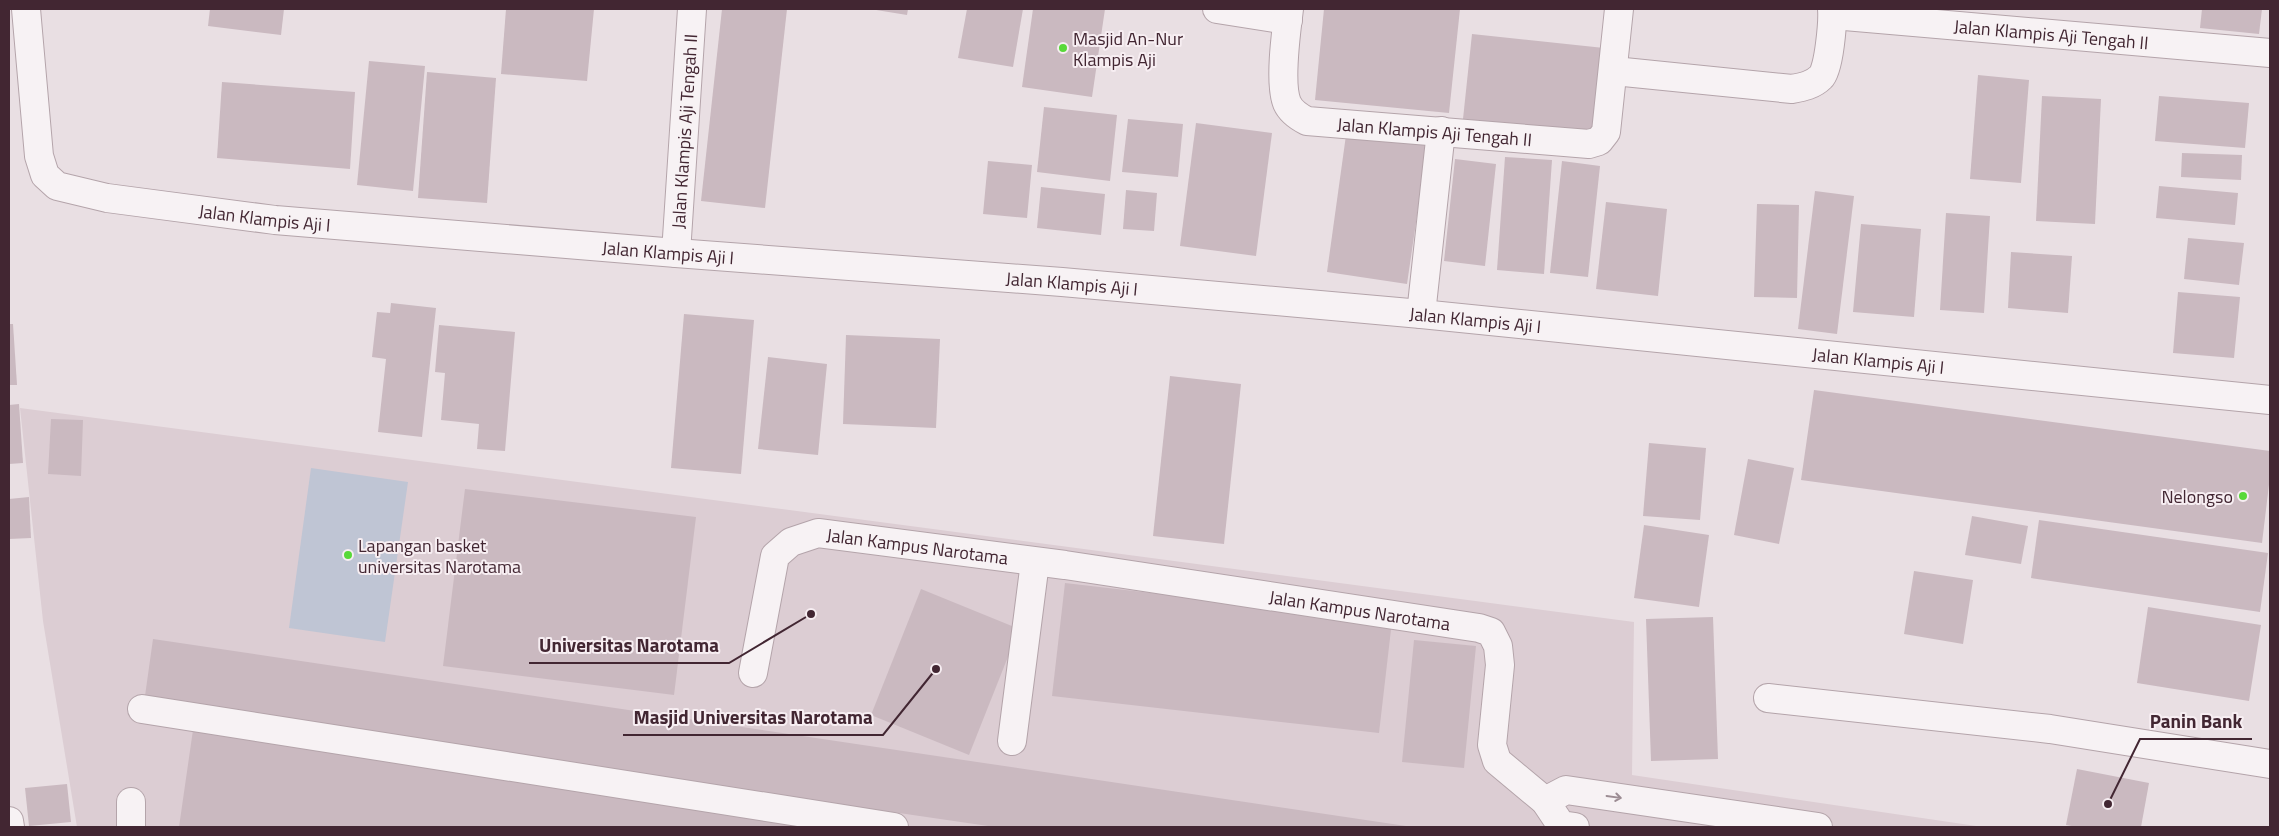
<svg xmlns="http://www.w3.org/2000/svg" width="2279" height="836" font-family="'Titillium Web',sans-serif">
	<style>
		.built { fill: #dccdd3 }
		.green { fill: #bfc5d4 }
		.building { fill: #cab9c0 }
		.lines { fill: none; stroke-linecap: round; stroke-linejoin: round }
		.minor-casing { stroke: #b4a4aa; stroke-width: 30 }
		.minor { stroke: #f7f2f4; stroke-width: 28 }
		.oneway { stroke: #9c8c93 }
		.poi-dot { fill: #58d939; stroke: #f7eef2; stroke-width: 2 }
		.labels { text-anchor: middle; dominant-baseline: central; stroke-width: 4; stroke-linejoin: round; paint-order: stroke }
		.street-label { font-size: 18px; fill: #422632; stroke: #f7eef2 }
		.poi-label { font-size: 18px; fill: #422632; stroke: #f7eef2; text-anchor: start }
		.leader { fill: none; stroke: #422632; stroke-width: 2 }
		.callout-dot { fill: #422632; stroke: #f7eef2; stroke-width: 2 }
		.callout-label { font-size: 19px; text-anchor: middle; font-weight: bold; fill: #422632; stroke: #f7eef2; stroke-width: 4; stroke-linejoin: round; paint-order: stroke }
	</style>
	<rect width="100%" height="100%" fill="#e9dfe3"/>
	<polygon class="built" points="20,408 1634,622 1632,775 1983,827 77,827 43,621"/>
	<polygon class="green" points="311,468 408,482 385,642 289,628"/>
	<g class="building">
		<polygon points="210,9 284,9 281,35 208,26"/>
		<polygon points="506,9 594,9 587,81 501,74"/>
		<polygon points="722,9 787,9 765,208 701,201"/>
		<polygon points="870,9 908,9 907,15"/>
		<polygon points="967,9 1023,9 1013,67 958,58"/>
		<polygon points="1033,9 1105,9 1092,97 1022,87"/>
		<polygon points="1324,9 1460,9 1449,113 1315,100"/>
		<polygon points="2202,9 2262,9 2259,34 2200,28"/>
		<polygon points="1472,34 1604,48 1595,133 1463,119"/>
		<polygon points="369,61 425,66 413,191 357,185"/>
		<polygon points="427,72 496,78 487,203 418,198"/>
		<polygon points="1978,75 2029,80 2021,183 1970,179"/>
		<polygon points="222,82 355,92 350,169 217,158"/>
		<polygon points="2042,96 2101,99 2095,224 2036,221"/>
		<polygon points="2159,96 2249,103 2245,148 2155,141"/>
		<polygon points="1044,107 1117,115 1110,181 1037,172"/>
		<polygon points="1128,119 1183,124 1178,177 1122,172"/>
		<polygon points="1196,123 1272,133 1256,256 1180,246"/>
		<polygon points="1347,128 1428,140 1407,284 1327,272"/>
		<polygon points="2182,153 2242,155 2241,180 2181,177"/>
		<polygon points="1505,157 1552,160 1544,274 1497,270"/>
		<polygon points="1455,159 1496,164 1485,266 1444,261"/>
		<polygon points="988,161 1032,165 1027,218 983,214"/>
		<polygon points="1562,161 1600,166 1588,277 1550,273"/>
		<polygon points="2159,186 2238,193 2235,225 2156,218"/>
		<polygon points="1041,187 1105,194 1101,235 1037,228"/>
		<polygon points="1126,190 1157,193 1154,231 1123,229"/>
		<polygon points="1815,191 1854,196 1837,334 1798,329"/>
		<polygon points="1606,202 1667,209 1658,296 1596,289"/>
		<polygon points="1757,204 1799,205 1797,298 1754,297"/>
		<polygon points="1946,213 1990,216 1984,313 1940,310"/>
		<polygon points="1861,224 1921,229 1914,317 1853,312"/>
		<polygon points="2188,238 2244,243 2239,285 2184,279"/>
		<polygon points="2011,252 2072,256 2068,313 2008,308"/>
		<polygon points="2178,292 2240,297 2234,358 2173,353"/>
		<polygon points="391,303 436,308 422,437 378,432 386,359 372,357 377,312 390,313"/>
		<polygon points="684,314 754,320 741,474 671,468"/>
		<polygon points="9,324 13,324 17,385 9,385"/>
		<polygon points="439,325 515,332 505,451 477,449 479,424 441,420 445,373 435,372"/>
		<polygon points="846,335 940,339 936,428 843,424"/>
		<polygon points="768,357 827,364 818,455 758,449"/>
		<polygon points="1170,376 1241,384 1224,544 1153,536"/>
		<polygon points="1814,390 2270,451 2270,476 2262,543 1801,480"/>
		<polygon points="19,404 23,463 9,464 9,405"/>
		<polygon points="51,419 83,420 81,476 48,474"/>
		<polygon points="1649,443 1706,448 1700,520 1643,516"/>
		<polygon points="1748,459 1794,468 1779,544 1734,535"/>
		<polygon points="465,489 696,517 674,695 443,666"/>
		<polygon points="29,497 31,538 9,539 9,499"/>
		<polygon points="1972,516 2028,526 2021,564 1965,555"/>
		<polygon points="2039,520 2268,553 2260,612 2031,578"/>
		<polygon points="1644,525 1709,535 1699,607 1634,598"/>
		<polygon points="1914,571 1973,580 1963,644 1904,634"/>
		<polygon points="1065,583 1392,621 1379,733 1052,696"/>
		<polygon points="921,589 1019,629 969,755 871,715"/>
		<polygon points="2148,607 2261,625 2249,701 2137,683"/>
		<polygon points="1713,617 1718,759 1651,761 1646,619"/>
		<polygon points="153,639 1406,826 1406,827 995,827 144,703"/>
		<polygon points="1414,640 1476,646 1464,768 1402,762"/>
		<polygon points="194,723 863,827 179,827"/>
		<polygon points="2077,769 2149,783 2141,827 2077,827 2066,825"/>
		<polygon points="67,784 71,822 29,826 25,788"/>
	</g>
	<g class="lines">
		<g class="minor-casing">
			<g id="minor">
				<path id="s1" d="M26 9 39 156 45 175 57 186 107 198 275 220 676 253 1062 282 1421 314 2270 400"/>
				<polyline points="1217,9 1288,20"/>
				<path id="s2" d="M1289 9C1286 32 1279 83 1287 103 1291 112 1299 117 1307 121L1589 144 1599 141 1606 132 1619 9"/>
				<path id="s3" d="M1833 15 2270 53"/>
				<path d="M1614 71 1792 89C1803 87 1813 85 1821 77 1829 70 1833 21 1832 9"/>
				<path id="s4" d="M676 253 692 9"/>
				<polyline points="1421,314 1441,131"/>
				<path id="s5" d="M753 673 775 556 791 542 818 533 1065 565 1479 628 1491 632 1498 646 1500 665 1492 745 1497 761 1545 801 1561 825 1575 827"/>
				<polyline points="1768,698 2050,729 2270,764"/>
				<polyline points="142,709 894,827"/>
				<polyline points="1012,741 1035,562"/>
				<polyline points="1545,801 1566,790 1818,827"/>
				<polyline points="131,802 131,827"/>
				<polyline points="9,821 10,827"/>
			</g>
		</g>
		<use href="#minor" class="minor"/>
	</g>
	<defs><path id="oneway-shaft" d="M-6 0H5M1.5-3L5.5 0L1.5 3" fill="none" stroke-width="1.6" stroke-linecap="round" stroke-linejoin="round" transform="scale(1.25)"/></defs>
	<use class="oneway" href="#oneway-shaft" transform="translate(1614 797) rotate(8)"/>
	<g class="poi-dot">
		<circle cx="1063" cy="48" r="5"/>
		<circle cx="2243" cy="496" r="5"/>
		<circle cx="348" cy="555" r="5"/>
	</g>
	<g class="labels">
		<g class="street-label">
			<text stroke="none"><textPath href="#s3" startOffset="219">Jalan Klampis Aji Tengah II</textPath></text>
			<text stroke="none"><textPath href="#s4" startOffset="122">Jalan Klampis Aji Tengah II</textPath></text>
			<text stroke="none"><textPath href="#s2" startOffset="250">Jalan Klampis Aji Tengah II</textPath></text>
			<text stroke="none"><textPath href="#s1" startOffset="394">Jalan Klampis Aji I</textPath></text>
			<text stroke="none"><textPath href="#s1" startOffset="799">Jalan Klampis Aji I</textPath></text>
			<text stroke="none"><textPath href="#s1" startOffset="1204">Jalan Klampis Aji I</textPath></text>
			<text stroke="none"><textPath href="#s1" startOffset="1609">Jalan Klampis Aji I</textPath></text>
			<text stroke="none"><textPath href="#s1" startOffset="2014">Jalan Klampis Aji I</textPath></text>
			<text stroke="none"><textPath href="#s5" startOffset="269">Jalan Kampus Narotama</textPath></text>
			<text stroke="none"><textPath href="#s5" startOffset="716">Jalan Kampus Narotama</textPath></text>
		</g>
		<g class="poi-label">
			<text x="1073" y="38">Masjid An-Nur<tspan x="1073" dy="21">Klampis Aji</tspan></text>
			<text x="2233" y="496" text-anchor="end">Nelongso</text>
			<text x="358" y="545">Lapangan basket<tspan x="358" dy="21">universitas Narotama</tspan></text>
		</g>
	</g>
	<path class="leader" d="M811 614L729 663H529M936 669L883 735H623M2108 804L2140 739H2252"/>
	<g class="callout-dot">
		<circle cx="811" cy="614" r="5"/>
		<circle cx="936" cy="669" r="5"/>
		<circle cx="2108" cy="804" r="5"/>
	</g>
	<g class="callout-label">
		<text x="629" y="652">Universitas Narotama</text>
		<text x="753" y="724">Masjid Universitas Narotama</text>
		<text x="2196" y="728">Panin Bank</text>
	</g>
	<rect width="2279" height="836" fill="none" stroke="#422632" stroke-width="20"/>
</svg>
